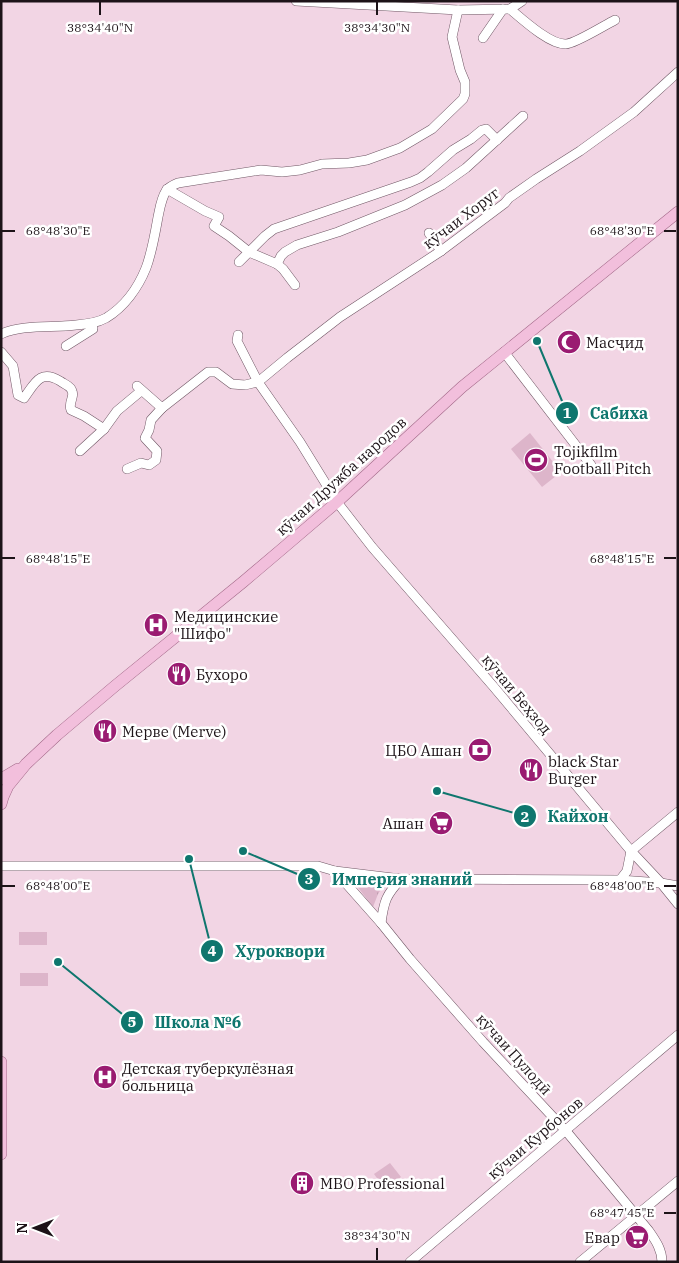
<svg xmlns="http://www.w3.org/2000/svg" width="679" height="1263" font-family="'IBM Plex Serif',serif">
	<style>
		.grass { fill: url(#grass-tufts) }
		.park { fill: #ddb5ca }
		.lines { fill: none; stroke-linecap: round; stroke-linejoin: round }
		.minor-casing { stroke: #705765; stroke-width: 10 }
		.major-casing { stroke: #a26888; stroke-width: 12 }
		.minor { stroke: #fff; stroke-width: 9 }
		.major { stroke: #f2bfdc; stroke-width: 11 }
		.ticks { fill: none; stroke: #1d1318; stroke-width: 2 }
		.labels { text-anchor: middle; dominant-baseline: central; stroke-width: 5; stroke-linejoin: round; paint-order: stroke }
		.street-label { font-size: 15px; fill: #1d1318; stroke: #fff }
		.poi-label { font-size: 15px; fill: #1d1318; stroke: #fff; text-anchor: start }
		.ticks-label { font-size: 12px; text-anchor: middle; fill: #1d1318; stroke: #fff; stroke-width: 5; stroke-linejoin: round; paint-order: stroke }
		.leader { fill: none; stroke: #0f766e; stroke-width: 2 }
		.callout-dot { fill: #0f766e; stroke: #fff; stroke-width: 2 }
		.mark-label { font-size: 15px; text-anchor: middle; font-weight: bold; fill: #fff }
		.callout-label { font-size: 16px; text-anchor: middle; font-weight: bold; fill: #0f766e; stroke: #fff; stroke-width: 5; stroke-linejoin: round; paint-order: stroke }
	</style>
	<defs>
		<pattern id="grass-tufts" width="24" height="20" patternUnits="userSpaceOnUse" patternTransform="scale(1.25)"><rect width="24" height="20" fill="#ddb5ca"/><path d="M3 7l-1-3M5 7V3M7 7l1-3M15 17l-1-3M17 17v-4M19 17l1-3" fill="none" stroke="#bd9bad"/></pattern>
	</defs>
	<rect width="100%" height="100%" fill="#f2d5e4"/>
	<polygon class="grass" points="353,881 384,885 378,894 373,907"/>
	<g class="park">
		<polygon points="530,433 561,472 542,487 511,449"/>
		<rect x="19" y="932" width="28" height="13"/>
		<rect x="20" y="973" width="28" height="13"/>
		<polygon points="390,1163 401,1177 385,1189 374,1174"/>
	</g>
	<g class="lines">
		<g class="minor-casing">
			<g id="minor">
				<polyline points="296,1 458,10 510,9 522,1"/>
				<path d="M510 9C522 19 550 45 566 44 575 44 605 25 615 20"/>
				<polyline points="483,38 503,9"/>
				<polyline points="167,189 205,211 219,217 214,226 229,236 249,252 277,264 283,269 295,285"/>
				<polyline points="429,233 441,251"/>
				<polyline points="239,262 265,236 274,229 411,182 420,178 428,172 453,150 471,139 482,130 486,129 497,140"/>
				<polyline points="277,264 281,256 285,252 297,245 338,232 405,205 442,185 466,168 523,116"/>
				<path d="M1 334C24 324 52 328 76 325 87 324 97 323 106 318 124 307 138 288 146 268 152 252 155 234 158 217 160 208 161 199 166 191 169 187 173 185 178 183L261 170 282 172 300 170 322 164 349 163 367 160 400 148 432 129 463 99 465 94V82L460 70 452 37 458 10"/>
				<polyline points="238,335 237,341 258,382 300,442 337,502 372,547 493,686 631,851 661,883 678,904"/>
				<polyline points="66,346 93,329 92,323"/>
				<path d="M1 352 13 366 18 395 24 398C35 383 40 369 60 381 64 384 71 386 72 391 75 397 68 402 71 410L84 416 104 429 117 411 141 391"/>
				<polyline points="504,352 591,465"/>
				<polyline points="137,386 162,408 208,372 216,372 232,384 245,385 258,382 287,358 340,317 441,251 505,203 509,198 536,179 580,151 634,112 678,72"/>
				<polyline points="80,451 104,429"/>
				<polyline points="127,469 141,463 149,465 156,460 157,451 145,438 149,430 151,420 162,408"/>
				<polyline points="631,851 678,812"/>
				<polyline points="1,866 318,866 335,871 401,879 620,880 661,883 678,886"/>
				<path d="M335 871 381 923 410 959 483 1042 566 1131 649 1231C656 1241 662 1250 662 1262"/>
				<polyline points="620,880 627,871 631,851"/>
				<path d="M381 923C384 901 386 895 401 879"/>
				<polyline points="410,1262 678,1035"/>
				<polyline points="580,1262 678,1181"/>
			</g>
		</g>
		<g class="major-casing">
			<g id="major">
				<polyline points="1,779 18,769"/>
				<polyline points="1,804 3,797 8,786 26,764 57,735 115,686 243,582 289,543 337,502 462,387 678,212"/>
				<polyline points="1,1062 1,1154"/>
			</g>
		</g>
		<use href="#minor" class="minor"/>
		<use href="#major" class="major"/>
	</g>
	<path class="ticks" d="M100 2V15M377 2V15M2 231H15M664 231H676M2 558H15M664 558H676M2 886H15M664 886H676M664 1213H676M377 1248V1260"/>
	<defs>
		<g id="mosque-disc" transform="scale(1.25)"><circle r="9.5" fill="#9a1b71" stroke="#fff"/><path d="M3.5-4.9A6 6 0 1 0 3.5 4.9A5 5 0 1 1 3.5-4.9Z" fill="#fff"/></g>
		<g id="stadium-disc" transform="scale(1.25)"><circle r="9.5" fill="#9a1b71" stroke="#fff"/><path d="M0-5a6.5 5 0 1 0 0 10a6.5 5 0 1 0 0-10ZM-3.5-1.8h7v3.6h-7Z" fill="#fff"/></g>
		<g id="hospital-disc" transform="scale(1.25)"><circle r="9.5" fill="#9a1b71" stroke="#fff"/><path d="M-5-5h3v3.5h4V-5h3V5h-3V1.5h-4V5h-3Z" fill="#fff"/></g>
		<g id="restaurant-disc" transform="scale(1.25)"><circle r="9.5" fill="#9a1b71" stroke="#fff"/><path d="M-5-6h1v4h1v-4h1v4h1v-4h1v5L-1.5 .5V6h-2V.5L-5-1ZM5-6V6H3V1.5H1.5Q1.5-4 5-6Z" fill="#fff"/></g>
		<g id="bank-disc" transform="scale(1.25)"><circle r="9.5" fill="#9a1b71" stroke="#fff"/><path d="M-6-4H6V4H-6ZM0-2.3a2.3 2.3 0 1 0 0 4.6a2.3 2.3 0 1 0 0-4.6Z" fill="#fff"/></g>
		<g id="supermarket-disc" transform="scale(1.25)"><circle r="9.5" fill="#9a1b71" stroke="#fff"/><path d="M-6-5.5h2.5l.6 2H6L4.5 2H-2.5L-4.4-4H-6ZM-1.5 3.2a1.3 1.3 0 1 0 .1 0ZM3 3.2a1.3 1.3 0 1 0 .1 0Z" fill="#fff"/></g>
		<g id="building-disc" transform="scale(1.25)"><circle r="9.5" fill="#9a1b71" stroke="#fff"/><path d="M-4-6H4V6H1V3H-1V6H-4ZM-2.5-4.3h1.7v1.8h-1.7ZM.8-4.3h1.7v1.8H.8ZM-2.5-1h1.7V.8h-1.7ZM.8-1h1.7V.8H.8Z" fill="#fff"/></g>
	</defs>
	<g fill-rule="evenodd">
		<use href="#mosque-disc" x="569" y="342"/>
		<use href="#stadium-disc" x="536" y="460"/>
		<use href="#hospital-disc" x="156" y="625"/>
		<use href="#restaurant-disc" x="179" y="674"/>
		<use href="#restaurant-disc" x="105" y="731"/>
		<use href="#bank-disc" x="480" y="750"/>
		<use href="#restaurant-disc" x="531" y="770"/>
		<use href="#supermarket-disc" x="441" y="823"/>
		<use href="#hospital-disc" x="105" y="1077"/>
		<use href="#building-disc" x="302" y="1183"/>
		<use href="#supermarket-disc" x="637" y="1237"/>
	</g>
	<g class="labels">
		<g class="street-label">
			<text transform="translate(461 218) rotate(-37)">кӯчаи Хоруг</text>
			<text transform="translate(341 476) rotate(-42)">кӯчаи Дружба народов</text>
			<text transform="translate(517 694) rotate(50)">кӯчаи Беҳзод</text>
			<text transform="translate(514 1054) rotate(48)">кӯчаи Пулодӣ</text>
			<text transform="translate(535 1138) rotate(-40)">кӯчаи Курбонов</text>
		</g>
		<g class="poi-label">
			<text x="586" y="342">Масҷид</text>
			<text x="554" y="451">Tojikfilm<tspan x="554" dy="17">Football Pitch</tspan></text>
			<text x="174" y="616">Медицинские<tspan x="174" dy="17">"Шифо"</tspan></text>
			<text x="196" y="674">Бухоро</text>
			<text x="122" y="731">Мерве (Merve)</text>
			<text x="462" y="750" text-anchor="end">ЦБО Ашан</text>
			<text x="548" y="761">black Star<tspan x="548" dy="17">Burger</tspan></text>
			<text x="424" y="823" text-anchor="end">Ашан</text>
			<text x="122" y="1068">Детская туберкулёзная<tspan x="122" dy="17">больница</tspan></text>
			<text x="320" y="1183">MBO Professional</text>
			<text x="620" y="1237" text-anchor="end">Евар</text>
		</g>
	</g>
	<g class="ticks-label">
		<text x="100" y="32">38°34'40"N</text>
		<text x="377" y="32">38°34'30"N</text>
		<text x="622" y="235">68°48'30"E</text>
		<text x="58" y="235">68°48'30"E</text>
		<text x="622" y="563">68°48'15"E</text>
		<text x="58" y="563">68°48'15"E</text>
		<text x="622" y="890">68°48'00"E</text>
		<text x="58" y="890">68°48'00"E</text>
		<text x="622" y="1217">68°47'45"E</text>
		<text x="377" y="1240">38°34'30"N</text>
	</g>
	<path class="leader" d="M537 341L567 413M437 791L525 816M243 851L309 879M189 859L212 951M58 962L132 1022"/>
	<g class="callout-dot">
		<circle cx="537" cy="341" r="5"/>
		<circle cx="437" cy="791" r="5"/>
		<circle cx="243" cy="851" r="5"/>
		<circle cx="189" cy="859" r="5"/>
		<circle cx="58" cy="962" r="5"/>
		<circle cx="567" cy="413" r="12"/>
		<circle cx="525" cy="816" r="12"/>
		<circle cx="309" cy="879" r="12"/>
		<circle cx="212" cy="951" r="12"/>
		<circle cx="132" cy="1022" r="12"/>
	</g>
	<g class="mark-label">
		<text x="567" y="418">1</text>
		<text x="525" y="822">2</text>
		<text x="309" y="884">3</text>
		<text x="212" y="956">4</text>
		<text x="132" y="1027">5</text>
	</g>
	<g class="callout-label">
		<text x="619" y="419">Сабиха</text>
		<text x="578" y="822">Кайхон</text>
		<text x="402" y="885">Империя знаний</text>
		<text x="280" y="957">Хуроквори</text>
		<text x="198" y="1028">Школа №6</text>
	</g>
	<rect width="679" height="1263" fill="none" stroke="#1d1318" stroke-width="5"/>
	<g transform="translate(35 1228) rotate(270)" stroke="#ffffff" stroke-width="4" paint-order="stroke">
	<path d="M0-4L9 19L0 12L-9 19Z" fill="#1d1318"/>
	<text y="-8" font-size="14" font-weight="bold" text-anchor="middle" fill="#1d1318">N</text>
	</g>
</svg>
